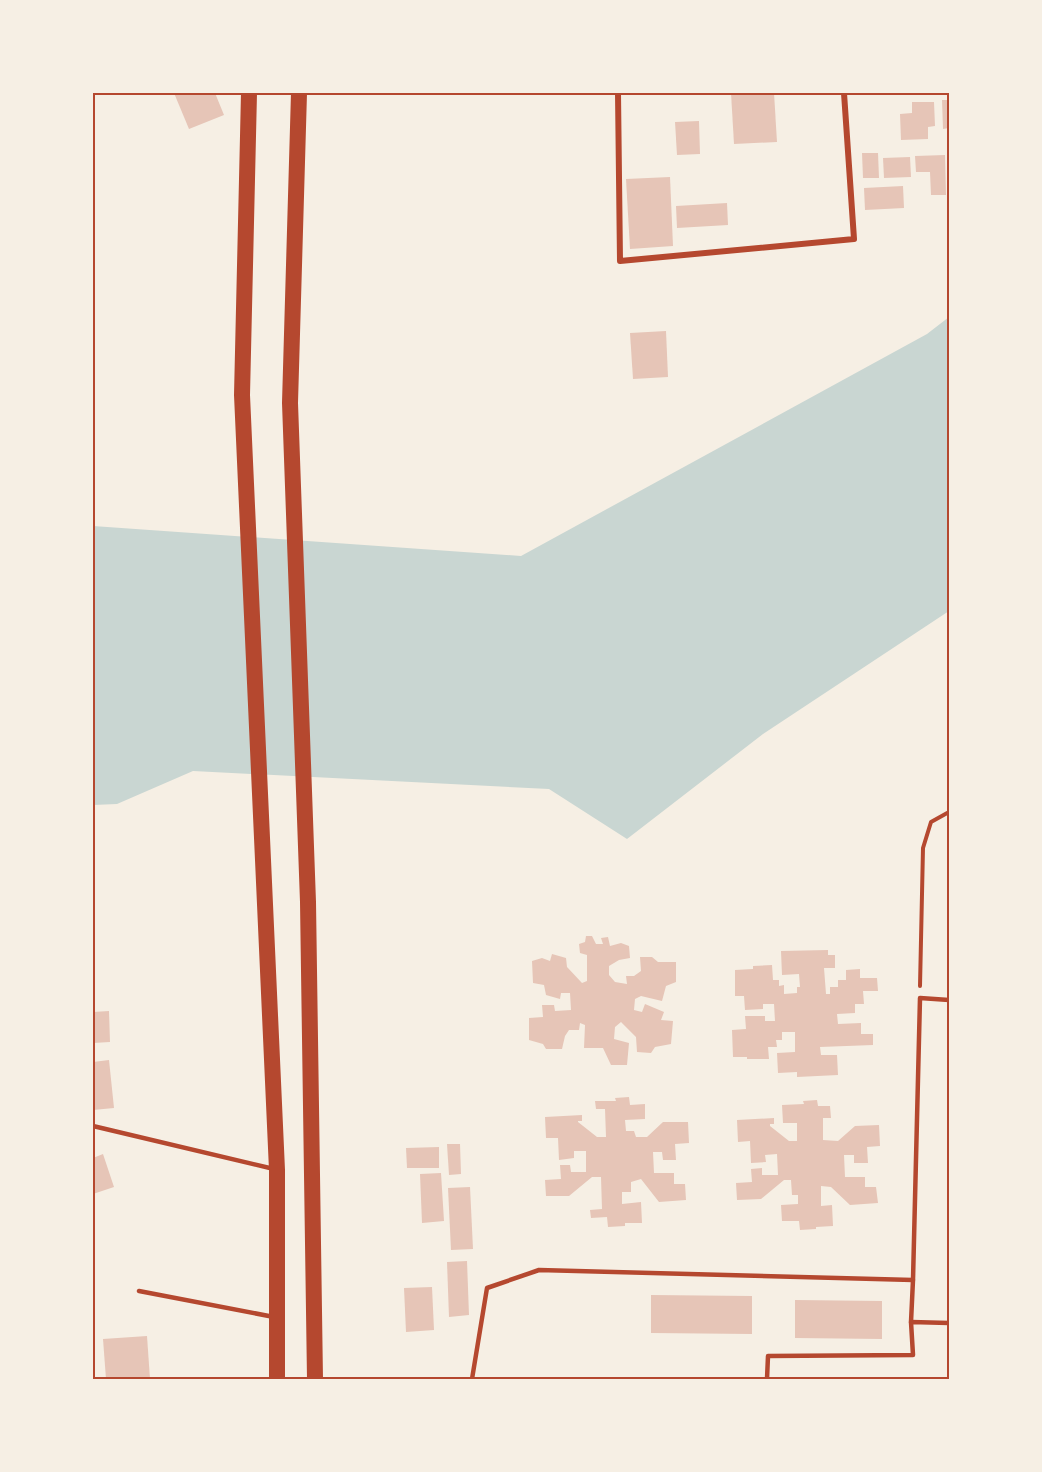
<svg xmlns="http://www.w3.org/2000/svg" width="1042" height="1472" font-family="Raleway,sans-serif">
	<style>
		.water { fill: #c9d6d2 }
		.building { fill: #e6c5b7 }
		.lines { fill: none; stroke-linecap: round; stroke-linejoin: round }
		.path { stroke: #b5482f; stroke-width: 4 }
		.service { stroke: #b5482f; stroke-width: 4.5 }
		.minor { stroke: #b5482f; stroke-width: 6 }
		.trunk { stroke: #b5482f; stroke-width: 16 }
		.neatline { fill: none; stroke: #b5482f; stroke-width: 2 }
	</style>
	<rect width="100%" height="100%" fill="#f6efe4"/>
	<polygon class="water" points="949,317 949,611 763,734 627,839 549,789 193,771 117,804 93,805 93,526 521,556 927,334"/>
	<g class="building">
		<polygon points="174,93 215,93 224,115 189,129"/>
		<polygon points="731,93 774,93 777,142 734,144"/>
		<polygon points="942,100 949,100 949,128 943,129"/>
		<polygon points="912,102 934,102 935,126 928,127 928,139 901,140 900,114 912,113"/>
		<polygon points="699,121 700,154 677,155 675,122"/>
		<polygon points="862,153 878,153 879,178 863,178"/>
		<polygon points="945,155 946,195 931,195 930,172 916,172 915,156"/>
		<polygon points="910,157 911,177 884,178 883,158"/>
		<polygon points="670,177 673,246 630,249 626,179"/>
		<polygon points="903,186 904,208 865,210 864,188"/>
		<polygon points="727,203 728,225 677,228 676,206"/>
		<polygon points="666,331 668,377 633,379 630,333"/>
		<polygon points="586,936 592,936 596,944 603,944 601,938 608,937 610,946 621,943 629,946 630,958 619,960 609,966 609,975 615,982 627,984 626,976 634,976 641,971 640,957 652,957 658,962 676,962 676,982 666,986 662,1001 641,996 635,999 634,1010 642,1012 645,1004 664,1012 661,1020 673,1021 671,1044 655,1047 651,1053 637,1052 636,1037 621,1022 615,1027 614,1039 629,1043 627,1065 611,1065 603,1048 584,1048 585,1025 580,1023 579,1030 569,1030 565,1036 562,1049 546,1049 543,1044 529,1040 529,1018 543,1017 542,1005 554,1005 555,1011 571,1010 570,993 561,993 560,999 546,995 544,985 533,983 532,961 542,958 550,961 552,954 566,958 567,967 582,983 587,981 587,955 580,953 579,944 585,942"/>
		<polygon points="828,950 828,955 835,955 835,968 824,968 826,994 830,994 830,987 838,987 838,980 846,980 846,970 860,969 860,978 877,978 878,991 863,991 864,1004 855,1004 855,1013 837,1014 838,1024 861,1023 861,1034 873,1034 873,1045 820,1047 821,1055 837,1055 838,1075 797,1077 797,1072 778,1073 777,1053 795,1052 795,1032 782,1032 782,1040 776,1040 777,1047 768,1047 769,1059 747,1059 747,1057 733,1057 732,1030 746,1029 745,1016 765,1016 765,1021 775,1021 774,1004 763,1004 763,1009 745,1010 744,996 735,996 735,970 753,969 753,966 772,965 773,980 779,980 779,986 784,985 784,994 797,993 797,987 800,987 799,974 782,975 781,951"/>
		<polygon points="109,1011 110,1042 93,1043 93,1012"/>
		<polygon points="109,1060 114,1108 93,1110 93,1062"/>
		<polygon points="629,1097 630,1105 645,1104 645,1119 625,1120 626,1131 634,1131 636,1137 647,1137 663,1122 688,1122 689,1143 675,1144 676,1160 663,1160 662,1152 653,1152 654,1173 674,1173 674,1184 685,1184 686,1200 659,1202 641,1179 631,1182 631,1192 622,1192 622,1204 641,1202 642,1223 625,1223 625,1226 608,1227 607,1217 591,1218 590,1210 602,1209 601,1177 592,1177 569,1196 546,1196 545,1180 561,1179 560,1165 570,1165 571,1172 586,1172 586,1151 574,1151 574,1158 559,1160 558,1138 546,1138 545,1117 582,1115 582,1121 578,1121 578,1122 597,1137 606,1137 605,1109 596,1109 595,1101 616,1101 615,1098"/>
		<polygon points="817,1100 818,1106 830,1106 831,1118 823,1118 823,1140 838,1141 855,1126 879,1125 880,1146 867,1147 868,1163 854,1163 854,1155 844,1155 845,1177 865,1177 865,1187 876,1187 878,1203 850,1205 831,1187 821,1186 821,1206 832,1205 833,1226 816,1227 816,1229 800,1230 799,1221 782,1221 781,1205 798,1204 798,1195 792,1195 791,1180 784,1180 761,1199 737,1200 736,1183 752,1182 751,1169 762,1168 762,1175 778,1175 777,1154 765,1155 766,1162 751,1163 750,1141 738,1142 737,1120 774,1118 774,1124 770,1124 770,1126 789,1141 797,1141 797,1123 783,1123 782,1105 804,1104 803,1101"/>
		<polygon points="447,1144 460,1144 461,1174 449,1175"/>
		<polygon points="439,1147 439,1168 407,1168 406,1148"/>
		<polygon points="103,1154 114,1187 93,1194 93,1158"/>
		<polygon points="441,1173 444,1221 422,1223 420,1174"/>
		<polygon points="470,1187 473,1249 451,1250 448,1188"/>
		<polygon points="467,1261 469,1315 449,1317 447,1262"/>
		<polygon points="432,1287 434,1330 406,1332 404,1288"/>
		<polygon points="651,1295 752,1296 752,1334 651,1333"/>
		<polygon points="795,1300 882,1301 882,1339 795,1338"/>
		<polygon points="147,1336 150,1379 106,1379 103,1339"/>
	</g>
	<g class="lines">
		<polyline class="path" points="920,986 923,848 931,822 949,812"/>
		<g class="service">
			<polyline points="93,1126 274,1169"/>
			<polyline points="139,1291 274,1317"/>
			<polyline points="911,1322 913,1280"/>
			<polyline points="472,1379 487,1288 539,1270 913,1280 920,998 949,1000"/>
			<polyline points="767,1379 768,1356 913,1355 911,1322 949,1323"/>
		</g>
		<polyline class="minor" points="618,93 620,261 854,239 844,93"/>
		<g class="trunk">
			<polyline points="249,93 242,395 277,1170 277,1379"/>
			<polyline points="299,93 290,403 308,902 315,1379"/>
		</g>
	</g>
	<rect width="1042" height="1472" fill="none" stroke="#f6efe4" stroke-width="189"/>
	<rect x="94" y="94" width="854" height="1284" class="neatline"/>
</svg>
